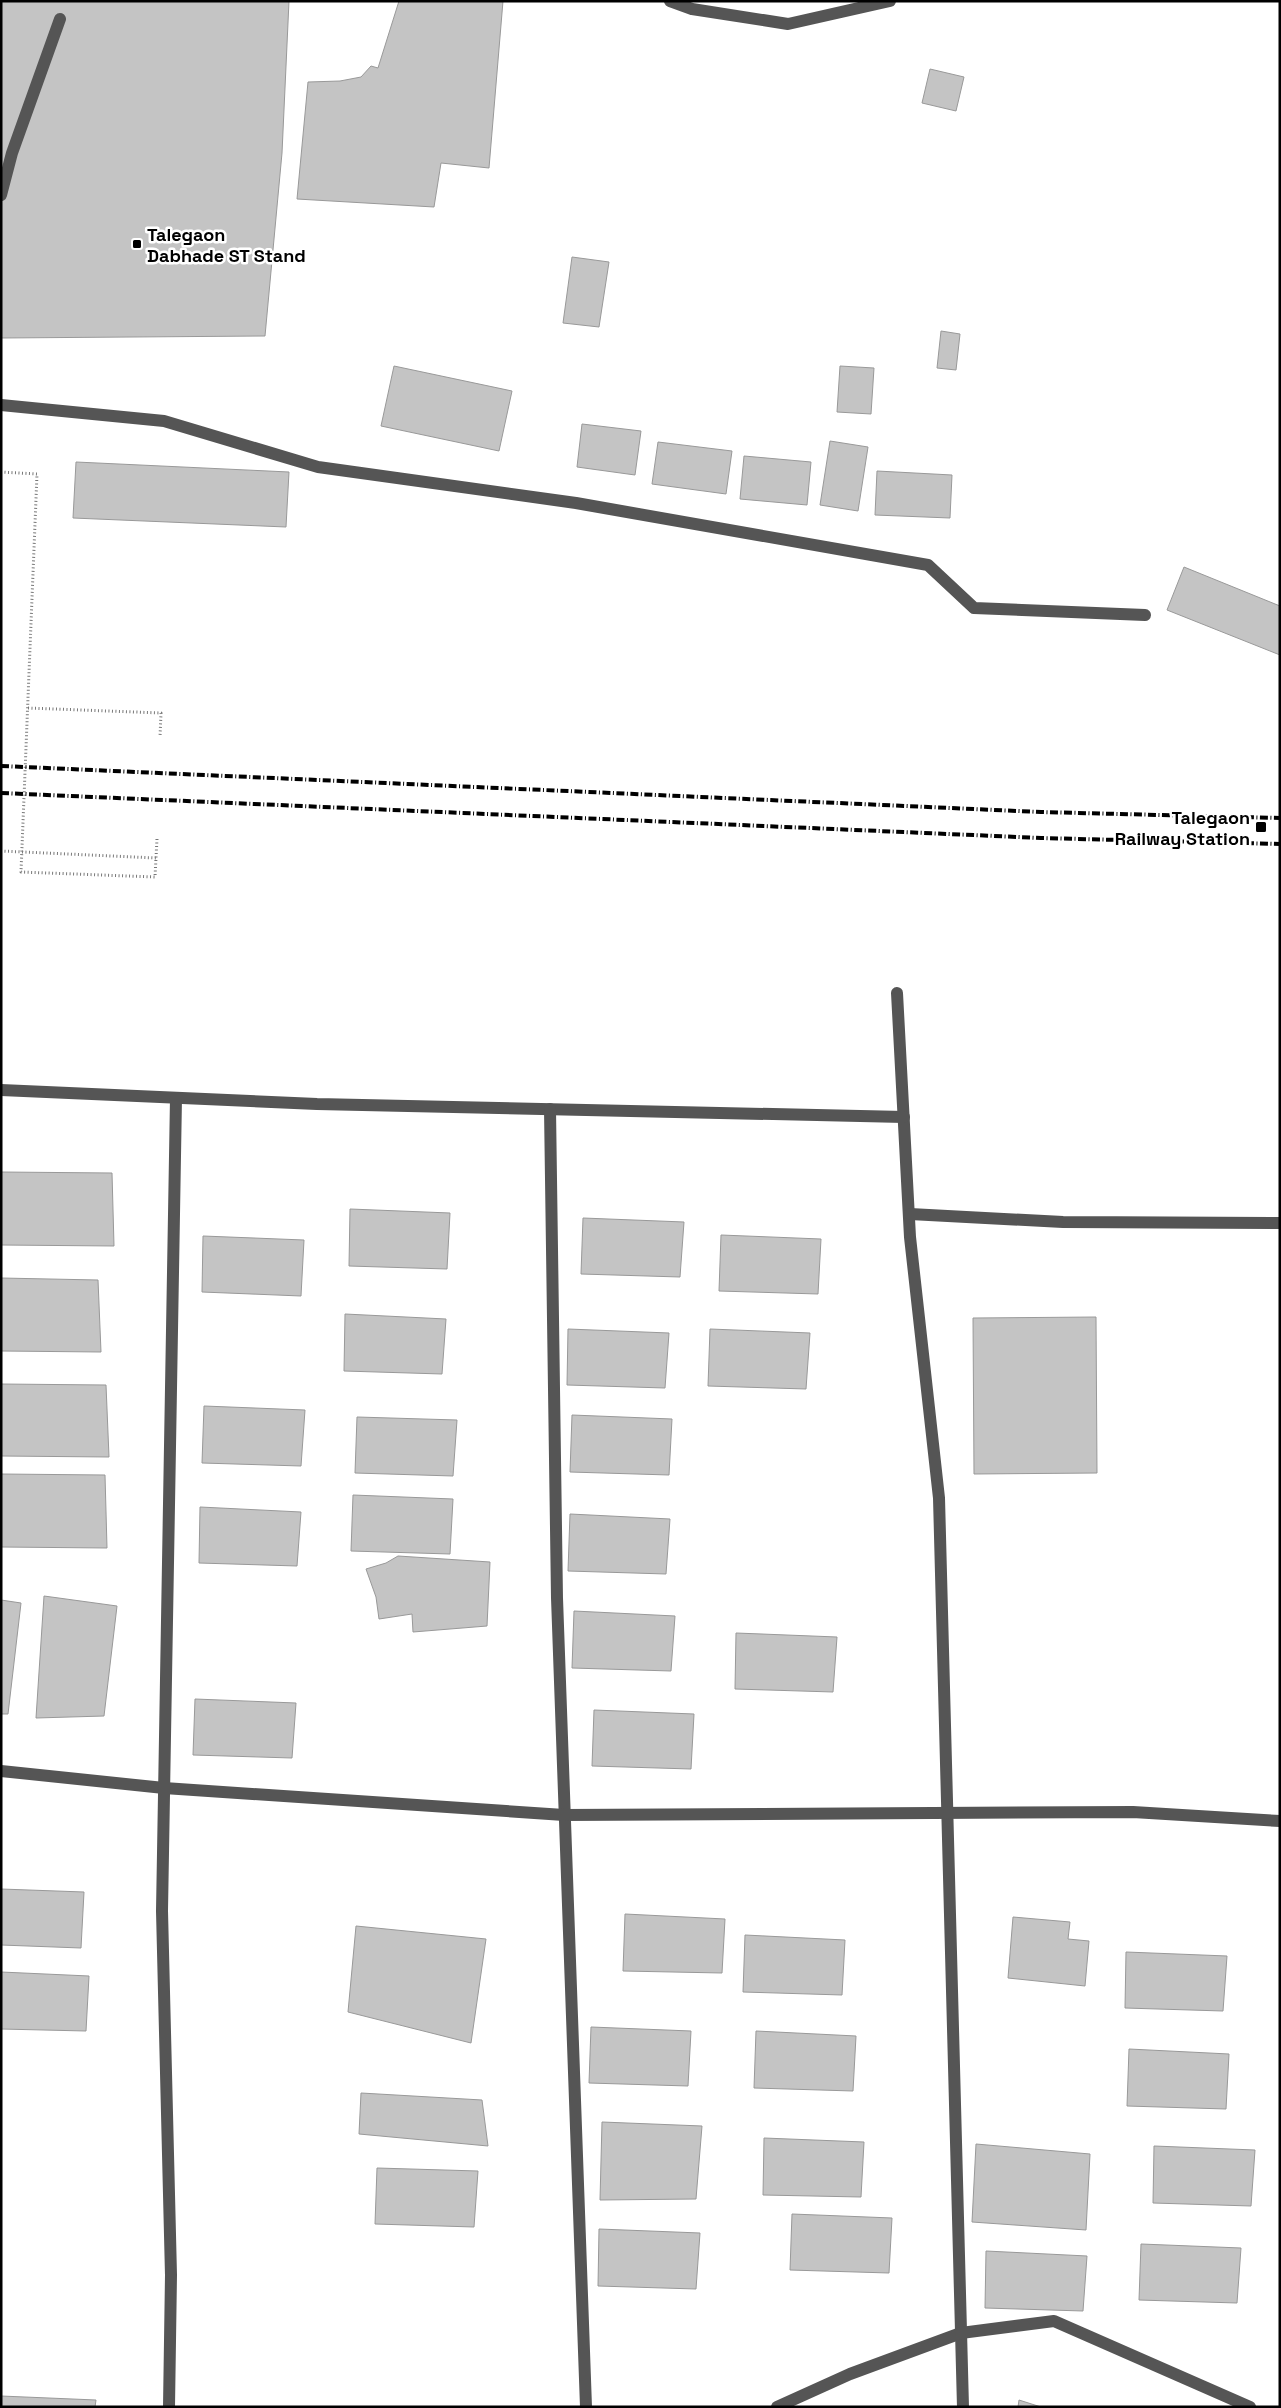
<svg xmlns="http://www.w3.org/2000/svg" width="1281" height="2408" font-family="'Space Grotesk',sans-serif">
	<style>
		.building { fill: #c4c4c4; stroke: #999 }
		.lines { fill: none; stroke-linecap: round; stroke-linejoin: round }
		.path { stroke: #777; stroke-width: 3; stroke-dasharray: 1 2.5; stroke-linecap: butt }
		.minor { stroke: #555; stroke-width: 12 }
		.rail { stroke: #000; stroke-width: 4; stroke-dasharray: 8 2.5 1 2.5; stroke-linecap: butt }
		.poi-dot { fill: #000; stroke: #fff; stroke-width: 2 }
		.labels { text-anchor: middle; dominant-baseline: central; stroke-width: 5; stroke-linejoin: round; paint-order: stroke }
		.poi-label { font-size: 18px; font-weight: bold; fill: #000; stroke: #fff; text-anchor: start }
	</style>
	<rect width="100%" height="100%" fill="#fff"/>
	<g class="building">
		<polygon points="1,1 289,1 282,153 265,336 1,338"/>
		<polygon points="399,1 503,1 489,168 441,163 434,207 297,199 308,82 340,81 361,77 371,66 378,68"/>
		<polygon points="930,69 964,77 956,111 922,103"/>
		<polygon points="572,257 609,262 599,327 563,323"/>
		<polygon points="941,331 960,334 956,370 937,368"/>
		<polygon points="394,366 512,391 499,451 381,426"/>
		<polygon points="840,366 874,368 871,414 837,412"/>
		<polygon points="582,424 641,431 635,475 577,467"/>
		<polygon points="830,441 868,447 858,511 820,505"/>
		<polygon points="658,442 732,451 726,494 652,484"/>
		<polygon points="744,456 811,462 807,505 740,499"/>
		<polygon points="76,462 289,472 286,527 73,518"/>
		<polygon points="877,471 952,475 950,518 875,515"/>
		<polygon points="1184,567 1280,606 1280,655 1167,610"/>
		<polygon points="1,1172 112,1173 114,1246 1,1245"/>
		<polygon points="350,1209 450,1213 447,1269 349,1266"/>
		<polygon points="583,1218 684,1222 680,1277 581,1274"/>
		<polygon points="721,1235 821,1239 818,1294 719,1291"/>
		<polygon points="203,1236 304,1240 301,1296 202,1292"/>
		<polygon points="1,1278 98,1280 101,1352 1,1351"/>
		<polygon points="345,1314 446,1319 442,1374 344,1371"/>
		<polygon points="1096,1317 1097,1473 974,1474 973,1318"/>
		<polygon points="568,1329 669,1333 665,1388 567,1385"/>
		<polygon points="710,1329 810,1333 806,1389 708,1386"/>
		<polygon points="1,1384 106,1385 109,1457 1,1456"/>
		<polygon points="204,1406 305,1410 301,1466 202,1463"/>
		<polygon points="572,1415 672,1419 669,1475 570,1472"/>
		<polygon points="357,1417 457,1420 453,1476 355,1473"/>
		<polygon points="1,1474 105,1475 107,1548 1,1547"/>
		<polygon points="353,1495 453,1499 450,1554 351,1551"/>
		<polygon points="200,1507 301,1512 297,1566 199,1563"/>
		<polygon points="570,1514 670,1519 666,1574 568,1571"/>
		<polygon points="398,1556 490,1562 487,1626 413,1632 412,1614 379,1619 376,1597 366,1569 386,1563"/>
		<polygon points="44,1596 117,1606 104,1716 36,1718"/>
		<polygon points="1,1600 21,1603 8,1714 1,1714"/>
		<polygon points="574,1611 675,1616 671,1671 572,1668"/>
		<polygon points="736,1633 837,1637 833,1692 735,1689"/>
		<polygon points="195,1699 296,1703 292,1758 193,1755"/>
		<polygon points="594,1710 694,1714 691,1769 592,1766"/>
		<polygon points="1,1889 84,1892 81,1948 1,1945"/>
		<polygon points="625,1914 725,1919 722,1973 623,1971"/>
		<polygon points="1013,1917 1070,1922 1068,1939 1089,1941 1085,1986 1008,1978"/>
		<polygon points="356,1926 486,1939 471,2043 348,2012"/>
		<polygon points="745,1935 845,1940 842,1995 743,1992"/>
		<polygon points="1126,1952 1227,1956 1223,2011 1125,2008"/>
		<polygon points="1,1972 89,1976 86,2031 1,2029"/>
		<polygon points="591,2027 691,2031 688,2086 589,2083"/>
		<polygon points="756,2031 856,2036 853,2091 754,2088"/>
		<polygon points="1129,2049 1229,2054 1226,2109 1127,2106"/>
		<polygon points="361,2093 482,2100 488,2146 359,2134"/>
		<polygon points="602,2122 702,2126 696,2199 600,2200"/>
		<polygon points="764,2138 864,2142 861,2197 763,2195"/>
		<polygon points="976,2144 1090,2154 1086,2230 972,2222"/>
		<polygon points="1154,2146 1255,2150 1251,2206 1153,2203"/>
		<polygon points="377,2168 478,2171 474,2227 375,2224"/>
		<polygon points="792,2214 892,2218 889,2273 790,2270"/>
		<polygon points="599,2229 700,2233 696,2289 598,2286"/>
		<polygon points="1141,2244 1241,2248 1237,2303 1139,2300"/>
		<polygon points="986,2251 1087,2256 1083,2311 985,2308"/>
		<polygon points="1,2396 96,2400 95,2407 1,2407"/>
		<polygon points="1019,2400 1041,2407 1018,2407"/>
	</g>
	<g class="lines">
		<g class="path">
			<polyline points="1,472 37,474 21,872 155,877 157,839"/>
			<polyline points="28,708 161,713 160,737"/>
			<polyline points="1,851 156,858"/>
		</g>
		<g class="minor">
			<polyline points="670,1 692,9 788,24 890,1"/>
			<polyline points="1,195 12,153 60,19"/>
			<polyline points="1,405 164,421 318,467 576,503 928,565 974,608 1145,615"/>
			<polyline points="897,993 910,1237 939,1498 963,2407"/>
			<polyline points="1,1090 317,1104 904,1117"/>
			<polyline points="550,1109 557,1598 586,2407"/>
			<polyline points="910,1214 1063,1222 1280,1223"/>
			<polyline points="1,1771 164,1788 564,1815 1133,1812 1280,1821"/>
			<polyline points="169,2407 171,2275 162,1911 176,1098"/>
			<polyline points="777,2407 850,2374 961,2333 1054,2321 1250,2407"/>
		</g>
		<g class="rail">
			<polyline points="1,766 1041,812 1280,818"/>
			<polyline points="1,793 1041,838 1280,844"/>
		</g>
	</g>
	<g class="poi-dot">
		<rect x="132" y="239" width="10" height="10" rx="2.5"/>
		<rect x="1255" y="821" width="12" height="12" rx="2.5"/>
	</g>
	<g class="labels">
		<g class="poi-label">
			<text x="147" y="234">Talegaon<tspan x="147" dy="21">Dabhade ST Stand</tspan></text>
			<text x="1250" y="817" text-anchor="end">Talegaon<tspan x="1250" dy="21">Railway Station</tspan></text>
		</g>
	</g>
	<rect width="1281" height="2408" fill="none" stroke="#000000" stroke-width="5"/>
</svg>
